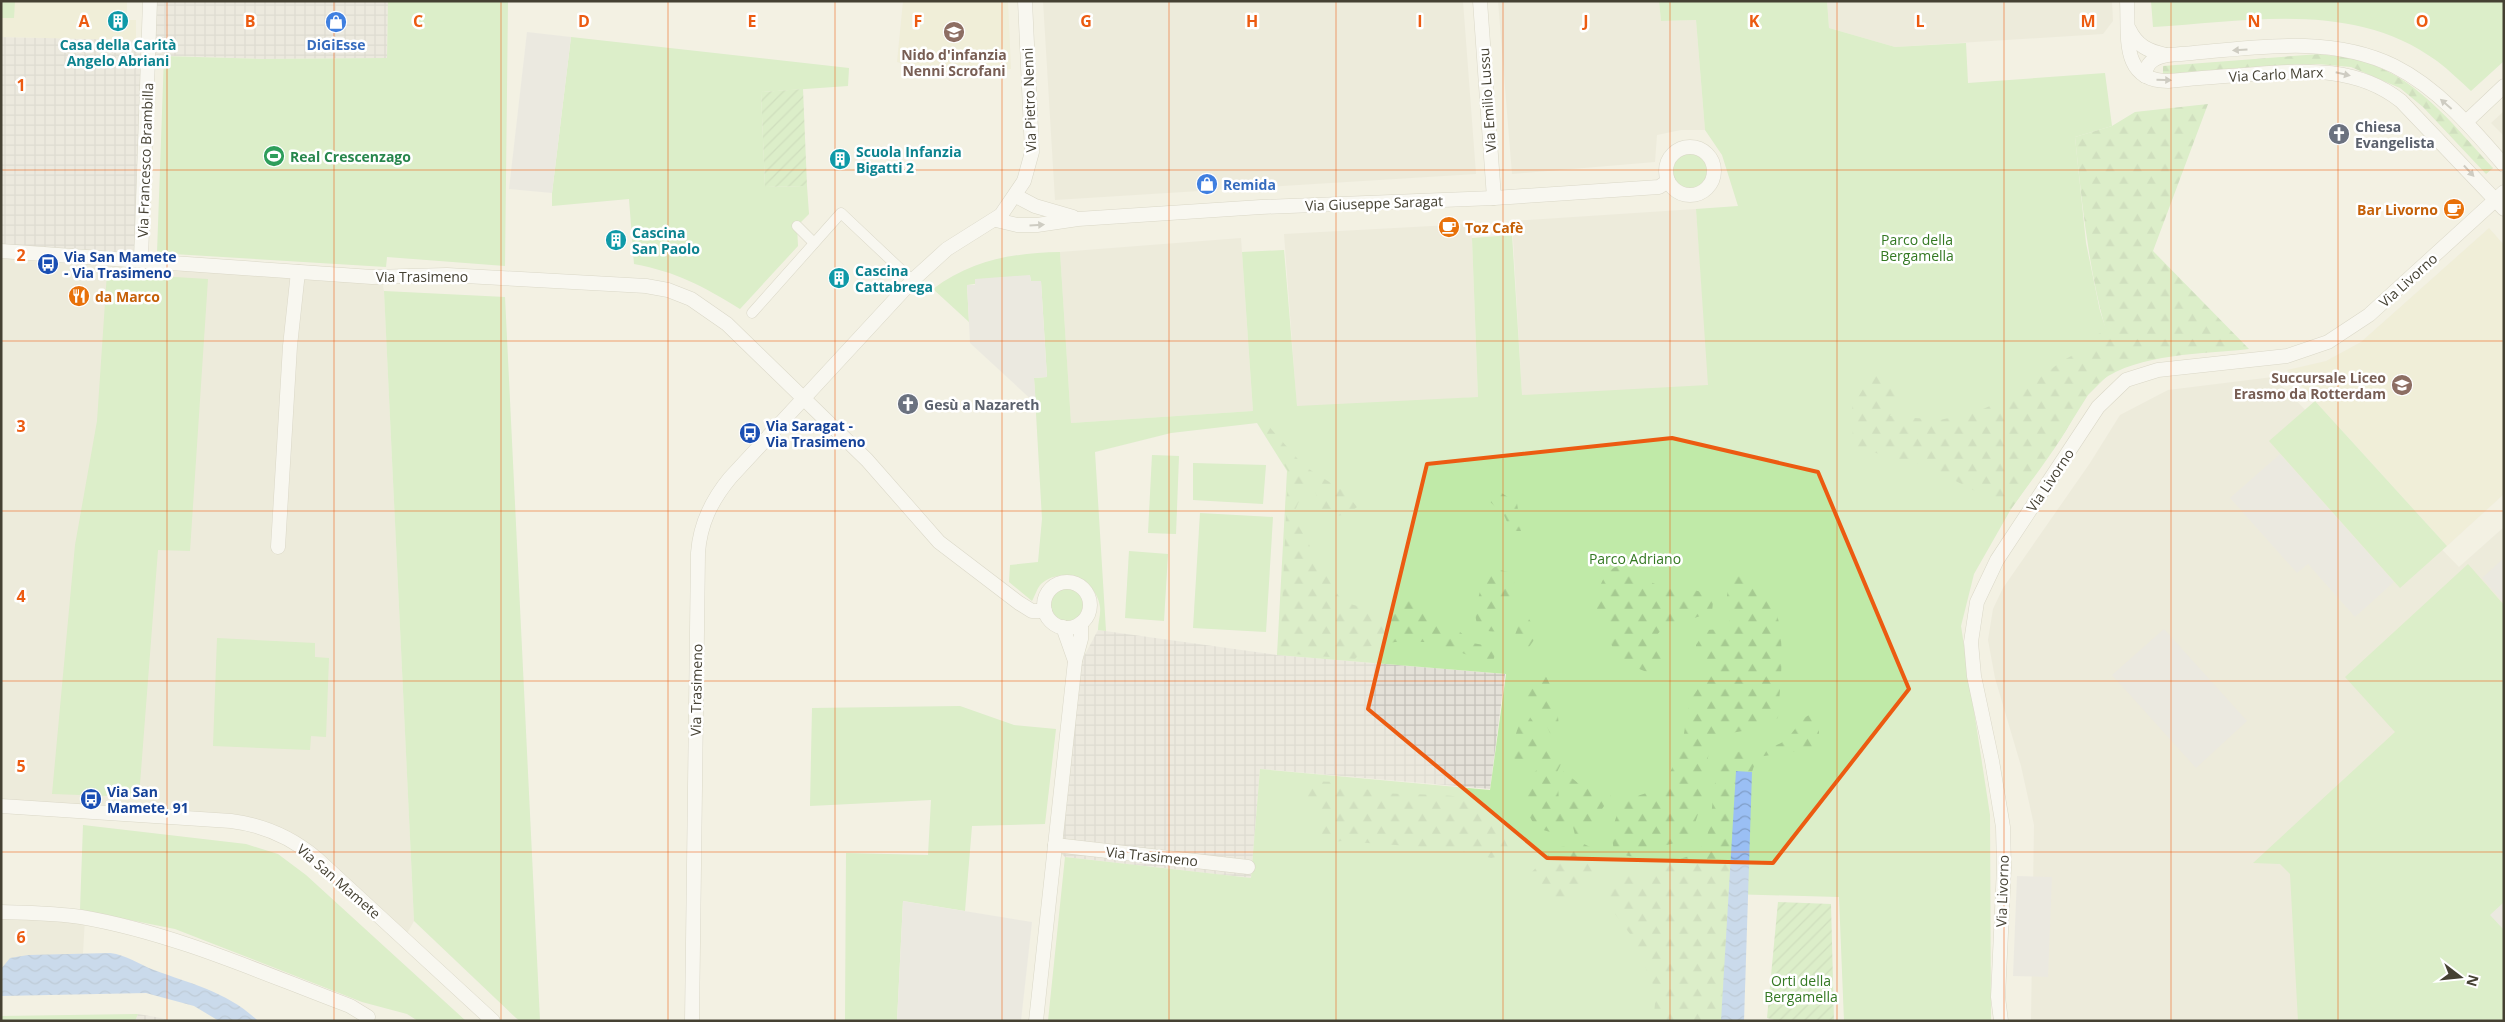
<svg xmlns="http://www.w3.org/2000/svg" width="2505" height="1022" font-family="'Open Sans',sans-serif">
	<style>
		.residential { fill: #e7e4d0 }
		.industrial { fill: url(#industrial-grid) }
		.education { fill: #edeacb }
		.green { fill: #c0eaa8 }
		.forest { fill: url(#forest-firs) }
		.garden { fill: url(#garden-furrows) }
		.parking { fill: #e3e1dc }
		.water { fill: url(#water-waves) }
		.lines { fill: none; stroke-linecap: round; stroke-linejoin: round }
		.pedestrian-casing { stroke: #bebaa5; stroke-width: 11 }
		.minor-casing { stroke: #bebaa5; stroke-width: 15 }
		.pedestrian { stroke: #fff; stroke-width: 10 }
		.minor { stroke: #fff; stroke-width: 14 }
		.oneway { fill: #a2a099 }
		.marked { fill: none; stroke: #ec5b11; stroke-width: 4; stroke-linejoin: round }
		.grid { fill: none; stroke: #ec5b11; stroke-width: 1; stroke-opacity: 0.55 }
		.labels { text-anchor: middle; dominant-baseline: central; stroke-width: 5; stroke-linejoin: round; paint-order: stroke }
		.culture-label { font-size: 14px; font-weight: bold; fill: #0d838f; stroke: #fff; text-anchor: start }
		.shop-label { font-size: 14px; font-weight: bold; fill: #366cbe; stroke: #fff }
		.education-label { font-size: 14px; font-weight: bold; fill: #785e54; stroke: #fff }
		.street-label { font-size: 14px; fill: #454133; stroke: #fff }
		.worship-label { font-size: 14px; font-weight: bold; fill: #5b616d; stroke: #fff; text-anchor: start }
		.leisure-label { font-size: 14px; font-weight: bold; fill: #27864d; stroke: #fff; text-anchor: start }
		.food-label { font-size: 14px; font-weight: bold; fill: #c56008; stroke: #fff; text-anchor: start }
		.park-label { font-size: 14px; fill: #347923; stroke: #fff }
		.transit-label { font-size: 14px; font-weight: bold; fill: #164399; stroke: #fff; text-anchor: start }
		.grid-label { font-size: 16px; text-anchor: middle; font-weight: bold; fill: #ec5b11; stroke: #fff; stroke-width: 5; stroke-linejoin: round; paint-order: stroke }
	</style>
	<defs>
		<pattern id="industrial-grid" width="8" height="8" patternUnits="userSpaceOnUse" patternTransform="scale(1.25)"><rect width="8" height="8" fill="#e4e1d8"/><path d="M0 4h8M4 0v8" fill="none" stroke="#c5c2ba"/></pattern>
		<pattern id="forest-firs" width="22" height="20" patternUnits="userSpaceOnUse" patternTransform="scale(1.25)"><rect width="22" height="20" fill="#c0eaa8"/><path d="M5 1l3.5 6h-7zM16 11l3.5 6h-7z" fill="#a6ca91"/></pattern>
		<pattern id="garden-furrows" width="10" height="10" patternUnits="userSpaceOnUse" patternTransform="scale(1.25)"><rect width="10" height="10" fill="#c0eaa8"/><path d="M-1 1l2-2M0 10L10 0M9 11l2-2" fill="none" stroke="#a6ca91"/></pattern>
		<pattern id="water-waves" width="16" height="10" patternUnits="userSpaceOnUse" patternTransform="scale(1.25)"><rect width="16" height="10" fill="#9abff4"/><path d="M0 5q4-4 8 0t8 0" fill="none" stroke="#7f9dc6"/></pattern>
	</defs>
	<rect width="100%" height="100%" fill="#f3f1e3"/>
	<g class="residential">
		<polygon points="1043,1 1463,1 1476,174 1055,200"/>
		<polygon points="1498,1 1659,1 1661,21 1696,20 1705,130 1681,130 1657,135 1655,162 1512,174"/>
		<polygon points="1827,1 2112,1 2113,21 2103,34 1895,47 1829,28"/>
		<polygon points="2504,111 2504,136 2491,123"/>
		<polygon points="1696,209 1709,386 1522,396 1512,221"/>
		<polygon points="1469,224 1472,238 1478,397 1297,409 1284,234"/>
		<polygon points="1241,238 1253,411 1071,423 1060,252"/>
		<polygon points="1,251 381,277 384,291 414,921 404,939 322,863 263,827 1,806"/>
		<polygon points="2273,377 2459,567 2504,527 2504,1021 2031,1021 2034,825 2021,766 1995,678 1988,640 1993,609 2003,588 2090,463 2120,415 2168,390"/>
		<polygon points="1,912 85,918 82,971 1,973"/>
	</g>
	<g class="industrial">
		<polygon points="150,1 388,1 387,58 261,59 148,55"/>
		<polygon points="1,37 147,40 138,256 1,248"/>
		<polygon points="1098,630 1277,655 1505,674 1490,789 1260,769 1251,878 1065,857 1060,852 1081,662"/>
		<polygon points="138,1014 161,1018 172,1021 135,1021"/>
	</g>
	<g class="education">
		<polygon points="1,1 127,1 127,20 136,20 136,40 1,37"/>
		<polygon points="903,1 1008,1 1011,69 930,73 897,62"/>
		<polygon points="2489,228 2504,245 2504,494 2447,546 2287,370 2326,361 2361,342"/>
	</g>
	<g class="green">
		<polygon points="1,1 15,1 14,18 1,18"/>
		<polygon points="388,1 508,1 505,266 387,257 386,267 157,253 164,56 261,59 387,58"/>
		<path d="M1659 1H1827L1829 28 1895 47 1966 43 1968 83 2105 73 2112 126 2075 137 2086 243 2100 311 2118 365 2088 395 2061 438 2011 509 1974 574 1961 626 1990 815 1991 1021H1844L1839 897 1729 894 1722 1021H1048L1065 857 1251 878 1260 769 1490 790 1506 674 1277 655 1287 471 1257 423 1171 433 1095 452 1106 631 1098 630C1098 623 1101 614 1100 607 1097 580 1062 565 1041 584 1037 588 1035 596 1032 601L1009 582 1010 565 1038 562 1042 519 1034 378 1047 377 1041 281H1031L1030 276 967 285 969 322 933 289C972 260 1013 253 1060 252L1071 423 1253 411 1242 252 1284 250 1297 406 1478 397 1472 238 1512 235 1522 395 1708 385 1696 209 1738 206 1722 155 1705 130 1696 20 1661 21Z"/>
		<path d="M2151 1H2504V61L2471 91C2460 81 2449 70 2437 61 2355 0 2248 21 2153 27Z"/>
		<path d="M571 37 849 68 848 86 761 92 765 187 807 186 809 214 797 226 798 246 740 309C703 286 677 272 634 264L629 199 552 206V193Z"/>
		<circle cx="1690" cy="171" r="17"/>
		<polygon points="107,273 208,279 190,551 158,550 139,797 52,794 75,545 97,421"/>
		<polygon points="384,291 505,297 540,1021 520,1021 516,1018 414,921"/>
		<polygon points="2315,401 2447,546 2400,588 2269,441"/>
		<polygon points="1152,455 1179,456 1176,534 1148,533"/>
		<polygon points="1193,463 1266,465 1263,504 1193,500"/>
		<polygon points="1200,513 1273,517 1266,632 1193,628"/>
		<polygon points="1129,551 1168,554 1164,621 1125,618"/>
		<polygon points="2468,564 2504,605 2504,1021 2298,1021 2290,874 2280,864 2253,863 2395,732 2345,677"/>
		<circle cx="1067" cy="605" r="18"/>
		<polygon points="217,638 315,643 315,657 329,658 326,737 311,736 310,750 213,746"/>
		<polygon points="960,706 1014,725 1056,729 1045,824 972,826 965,911 903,901 897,1021 845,1021 846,853 928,855 931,800 810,806 812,708"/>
		<polygon points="83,825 246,844 278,854 306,875 466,1021 418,1021 407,1014 362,1002 175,929 80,910"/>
		<polygon points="138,1014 135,1021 1,1021 1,1016"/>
	</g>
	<g class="forest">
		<path d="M2320 54C2331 56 2343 56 2354 59 2415 73 2452 124 2493 168L2486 174 2423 107 2400 88 2351 67 2318 64 2163 74V66Z"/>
		<path d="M2208 104 2153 251 2249 349C2204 354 2138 353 2101 381 2083 395 2074 419 2062 437 2046 462 2028 485 2011 509L1926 466 1853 447 1852 407 1873 373 1898 377V398L1890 416 1940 420 1976 412 2018 394 2062 361 2088 347 2096 335 2106 331C2088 267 2082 203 2075 137L2112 126 2135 112Z"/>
		<path d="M1258 422H1265L1304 466 1345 492 1357 507C1345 518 1336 517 1322 511L1314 488 1307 483 1293 515 1320 565 1332 579 1333 588 1343 602C1355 605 1375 613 1386 609 1395 605 1399 597 1409 595L1419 611 1458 630 1472 643 1490 646 1496 652 1493 661H1484L1432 642H1395L1366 647 1355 659 1280 653 1288 471Z"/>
		<polygon points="1485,487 1494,488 1517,503 1521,531 1511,531 1504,515 1483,495"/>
		<path d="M1625 563 1638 576 1655 584H1674L1708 594 1713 602 1712 612 1662 629 1656 636 1663 664 1660 673C1644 675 1621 661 1612 646 1609 641 1610 633 1607 628 1605 622 1598 617 1597 611 1595 591 1604 567 1625 563Z"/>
		<path d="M1500 570 1508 572 1515 579 1511 597 1498 610 1499 631C1462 636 1479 598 1484 578Z"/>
		<path d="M1739 574C1745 576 1753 577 1757 581 1792 609 1780 678 1778 718L1760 728 1731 733 1709 751C1706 769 1701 830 1684 839 1676 844 1666 844 1658 848 1636 858 1640 860 1615 852 1609 838 1614 811 1627 801 1636 795 1652 792 1663 788L1682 746 1689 702 1704 680 1705 671 1696 654V645L1706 630 1724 629 1730 623C1727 605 1722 587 1739 574Z"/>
		<polygon points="1529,619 1538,634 1527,650 1514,638 1520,620"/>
		<path d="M1536 673 1545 675C1554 689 1561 719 1558 736L1550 733 1539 709 1524 698Z"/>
		<path d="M1811 714 1819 718V748L1757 757 1752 772H1736L1721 1021H1646L1654 1015 1656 992 1633 938 1610 907 1607 890 1614 877 1623 871 1659 875C1663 871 1668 865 1673 862 1682 857 1693 857 1700 849 1720 825 1704 774 1730 756 1744 746 1766 751 1781 743 1794 736 1797 720 1811 714Z"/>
		<path d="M1529 716C1537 724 1542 747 1533 757 1530 759 1525 760 1522 762L1513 758 1514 740 1520 721Z"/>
		<polygon points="1544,741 1553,746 1562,762 1557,772 1545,769 1538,758"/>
		<path d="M1537 770 1553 776 1558 785 1559 803 1565 821 1562 829 1556 833C1550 832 1541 830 1537 827 1522 812 1520 782 1537 770Z"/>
		<polygon points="1563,771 1578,783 1606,788 1611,796 1584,835 1575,835 1562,781"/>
		<path d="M1313 781C1321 782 1331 781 1339 783 1355 785 1369 791 1385 793 1411 796 1467 791 1487 806 1499 815 1501 837 1510 850L1505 855 1491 858 1473 853 1436 848 1341 841 1328 843 1319 839C1318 830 1322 820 1318 812 1312 802 1306 799 1305 787Z"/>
		<path d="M1582 843 1590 847 1597 854C1596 867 1588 888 1577 896 1567 903 1545 902 1536 893 1533 888 1532 880 1530 874L1555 848Z"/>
	</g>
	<g class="garden">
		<polygon points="803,89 807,186 765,187 761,92"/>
		<polygon points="1778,902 1831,904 1834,1021 1778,1021 1767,1018"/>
	</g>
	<g class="parking">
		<polygon points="527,32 571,37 552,193 509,189"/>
		<polygon points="1030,275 1031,281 1041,281 1047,377 1034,378 1036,404 970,343 967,285 975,285 975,279"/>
		<polygon points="2280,454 2394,582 2355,617 2308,564 2297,573 2230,498"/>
		<polygon points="2504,558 2504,603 2482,578"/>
		<polygon points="2164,629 2247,721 2196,768 2112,675"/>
		<polygon points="2017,876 2052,877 2048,977 2013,976"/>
		<polygon points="903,901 1032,922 1021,1021 897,1021"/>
		<polygon points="2504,902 2504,930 2490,915"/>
	</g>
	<g class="water">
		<polygon points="1736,771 1752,772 1744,1021 1721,1021"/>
		<path d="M110 953C127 955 138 964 154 970 191 984 228 992 258 1021H219L194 1006 146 993 1 996V969L10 958 28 955Z"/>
	</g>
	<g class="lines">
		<g class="pedestrian-casing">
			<g id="pedestrian">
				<polyline points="797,226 814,243"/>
				<polyline points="752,313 841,213 912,280 914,279"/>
			</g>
		</g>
		<g class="minor-casing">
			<g id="minor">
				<polyline points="1480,1 1494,198"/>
				<path d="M2127 1C2129 36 2120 81 2168 81 2197 78 2227 76 2256 74 2308 70 2358 67 2401 101L2504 209"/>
				<path d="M2129 29C2137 46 2148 51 2166 55"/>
				<path d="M2145 76C2146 62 2155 57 2168 55 2242 50 2325 32 2394 66 2438 88 2472 128 2504 165"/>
				<polyline points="2466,122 2504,86"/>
				<circle cx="1690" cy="171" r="24"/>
				<polyline points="1016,196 1035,206 1073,217"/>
				<polyline points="996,220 1017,225 1037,225 1078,219 1261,207 1494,198 1659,187 1668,181"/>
				<polyline points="1,251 372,277 447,275 646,286 668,290 691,299 727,324 867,460 939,542 1019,603 1032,611 1045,611"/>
				<polyline points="141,259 150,1"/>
				<polyline points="278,547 290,346 298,272"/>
				<circle cx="1067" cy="605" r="23"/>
				<polyline points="1063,627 1075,661"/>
				<path d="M1 806 231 821C263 825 291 837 316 858L493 1021"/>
				<polyline points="1055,845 1248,867"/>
				<path d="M1 912C28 913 54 913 81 917 174 933 262 973 350 1006L368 1017"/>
				<path d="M692 1021 698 553C700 524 711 501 730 478L914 279 947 249 1001 215 1024 181 1032 152 1025 1"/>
				<polyline points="1036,1021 1075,661 1081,639 1081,623"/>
				<polyline points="2001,1021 1998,997 2004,868 2003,827 1992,761 1974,676 1971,642 1977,602 1997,560 2098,407 2126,380 2158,370 2287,356 2328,342 2369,315 2504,192"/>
			</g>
		</g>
		<use href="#pedestrian" class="pedestrian"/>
		<use href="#minor" class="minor"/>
	</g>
	<defs><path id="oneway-solid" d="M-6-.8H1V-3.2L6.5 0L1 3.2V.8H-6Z" transform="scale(1.25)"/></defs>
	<g class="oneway">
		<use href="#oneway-solid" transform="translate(2240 50) rotate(176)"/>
		<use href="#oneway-solid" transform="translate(2343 74) rotate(13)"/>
		<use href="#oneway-solid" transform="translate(2164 80) rotate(1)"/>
		<use href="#oneway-solid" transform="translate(2446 104) rotate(-139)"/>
		<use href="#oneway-solid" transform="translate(2469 171) rotate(47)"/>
		<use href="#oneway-solid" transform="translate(1037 225) rotate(-3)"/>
	</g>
	<path d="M0 0H2505V1022H0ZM1672 438 1818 472 1909 689 1773 863 1547 858 1368 709 1427 464Z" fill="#f3f1e3" fill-opacity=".55" fill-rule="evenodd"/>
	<path class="marked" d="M1672 438 1818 472 1909 689 1773 863 1547 858 1368 709 1427 464Z"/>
	<path class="grid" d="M167 1V1021M334 1V1021M501 1V1021M668 1V1021M835 1V1021M1002 1V1021M1169 1V1021M1336 1V1021M1503 1V1021M1670 1V1021M1837 1V1021M2004 1V1021M2171 1V1021M2338 1V1021M1 170H2504M1 341H2504M1 511H2504M1 681H2504M1 852H2504"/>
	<defs>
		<g id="building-disc" transform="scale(1.125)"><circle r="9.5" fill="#0f9aa8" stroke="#fff"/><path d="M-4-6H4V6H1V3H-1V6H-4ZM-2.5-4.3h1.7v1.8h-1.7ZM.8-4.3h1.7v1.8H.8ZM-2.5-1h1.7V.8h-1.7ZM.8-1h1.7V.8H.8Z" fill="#fff"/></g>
		<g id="shop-disc" transform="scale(1.125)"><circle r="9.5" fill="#3f7fe0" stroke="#fff"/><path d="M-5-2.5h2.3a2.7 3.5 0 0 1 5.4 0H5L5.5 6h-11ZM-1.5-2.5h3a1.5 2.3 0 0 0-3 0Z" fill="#fff"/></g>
		<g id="school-disc" transform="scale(1.125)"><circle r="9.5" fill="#8d6e63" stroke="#fff"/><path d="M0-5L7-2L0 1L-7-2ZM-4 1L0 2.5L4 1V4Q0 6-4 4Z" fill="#fff"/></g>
		<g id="church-disc" transform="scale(1.125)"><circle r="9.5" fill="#6b7280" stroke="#fff"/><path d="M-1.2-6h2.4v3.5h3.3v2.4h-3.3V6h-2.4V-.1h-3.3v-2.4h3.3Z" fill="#fff"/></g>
		<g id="stadium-disc" transform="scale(1.125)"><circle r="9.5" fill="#2e9e5b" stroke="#fff"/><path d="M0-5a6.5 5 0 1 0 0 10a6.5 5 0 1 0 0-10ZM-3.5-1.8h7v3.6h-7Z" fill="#fff"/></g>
		<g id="cafe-disc" transform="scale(1.125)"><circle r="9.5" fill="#e8710a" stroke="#fff"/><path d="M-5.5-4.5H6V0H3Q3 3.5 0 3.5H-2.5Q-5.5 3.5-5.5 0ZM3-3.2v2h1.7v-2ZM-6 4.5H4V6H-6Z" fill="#fff"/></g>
		<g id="bus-disc" transform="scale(1.125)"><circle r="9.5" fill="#1a4fb4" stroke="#fff"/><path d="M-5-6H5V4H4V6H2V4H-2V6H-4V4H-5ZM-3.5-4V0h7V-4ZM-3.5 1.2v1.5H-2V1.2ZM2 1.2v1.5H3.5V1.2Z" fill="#fff"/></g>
		<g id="restaurant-disc" transform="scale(1.125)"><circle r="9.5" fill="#e8710a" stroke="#fff"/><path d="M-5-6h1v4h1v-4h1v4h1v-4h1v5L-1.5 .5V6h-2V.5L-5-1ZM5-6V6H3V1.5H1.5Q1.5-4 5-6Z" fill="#fff"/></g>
	</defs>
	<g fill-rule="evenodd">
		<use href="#building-disc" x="118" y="21"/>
		<use href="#shop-disc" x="336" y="22"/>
		<use href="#school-disc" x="954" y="32"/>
		<use href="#church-disc" x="2339" y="134"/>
		<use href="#stadium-disc" x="274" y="156"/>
		<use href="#building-disc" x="840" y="159"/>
		<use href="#shop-disc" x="1207" y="184"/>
		<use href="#cafe-disc" x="2454" y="209"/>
		<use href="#cafe-disc" x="1449" y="227"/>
		<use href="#building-disc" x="616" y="240"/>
		<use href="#bus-disc" x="48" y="264"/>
		<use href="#building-disc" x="839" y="278"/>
		<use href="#restaurant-disc" x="79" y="296"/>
		<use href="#school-disc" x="2402" y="385"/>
		<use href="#church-disc" x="908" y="404"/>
		<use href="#bus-disc" x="750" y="433"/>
		<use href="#bus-disc" x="91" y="799"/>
	</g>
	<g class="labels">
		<g class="culture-label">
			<text x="118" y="44" text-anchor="middle">Casa della Carità<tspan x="118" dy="16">Angelo Abriani</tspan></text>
			<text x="856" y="151">Scuola Infanzia<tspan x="856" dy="16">Bigatti 2</tspan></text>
			<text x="632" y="232">Cascina<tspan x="632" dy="16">San Paolo</tspan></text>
			<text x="855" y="270">Cascina<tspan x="855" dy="16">Cattabrega</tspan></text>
		</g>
		<g class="shop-label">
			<text x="336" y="44">DiGiEsse</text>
			<text x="1223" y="184" text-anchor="start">Remida</text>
		</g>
		<g class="education-label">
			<text x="954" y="54">Nido d'infanzia<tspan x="954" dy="16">Nenni Scrofani</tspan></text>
			<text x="2386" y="377" text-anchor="end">Succursale Liceo<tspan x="2386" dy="16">Erasmo da Rotterdam</tspan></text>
		</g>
		<g class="street-label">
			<text transform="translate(2276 74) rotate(-3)">Via Carlo Marx</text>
			<text transform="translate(1029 100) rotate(-92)">Via Pietro Nenni</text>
			<text transform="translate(1487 100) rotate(-94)">Via Emilio Lussu</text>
			<text transform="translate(145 160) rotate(-88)">Via Francesco Brambilla</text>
			<text transform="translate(1374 203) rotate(-2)">Via Giuseppe Saragat</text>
			<text x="422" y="276">Via Trasimeno</text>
			<text transform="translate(2408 280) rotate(-42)">Via Livorno</text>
			<text transform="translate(2050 480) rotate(-56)">Via Livorno</text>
			<text transform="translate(696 690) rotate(-89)">Via Trasimeno</text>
			<text transform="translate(1152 856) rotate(6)">Via Trasimeno</text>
			<text transform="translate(339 881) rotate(41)">Via San Mamete</text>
			<text transform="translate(2002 891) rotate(-88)">Via Livorno</text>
		</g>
		<g class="worship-label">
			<text x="2355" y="126">Chiesa<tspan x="2355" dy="16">Evangelista</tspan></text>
			<text x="924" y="404">Gesù a Nazareth</text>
		</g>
		<g class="leisure-label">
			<text x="290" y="156">Real Crescenzago</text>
		</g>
		<g class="food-label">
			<text x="2438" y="209" text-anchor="end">Bar Livorno</text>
			<text x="1465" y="227">Toz Cafè</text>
			<text x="95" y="296">da Marco</text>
		</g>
		<g class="park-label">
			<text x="1917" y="239">Parco della<tspan x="1917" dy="16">Bergamella</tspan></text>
			<text x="1635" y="558">Parco Adriano</text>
			<text x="1801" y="980">Orti della<tspan x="1801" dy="16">Bergamella</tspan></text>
		</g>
		<g class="transit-label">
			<text x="64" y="256">Via San Mamete<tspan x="64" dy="16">- Via Trasimeno</tspan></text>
			<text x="766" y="425">Via Saragat -<tspan x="766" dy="16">Via Trasimeno</tspan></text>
			<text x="107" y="791">Via San<tspan x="107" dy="16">Mamete, 91</tspan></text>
		</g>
	</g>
	<g class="grid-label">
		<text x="84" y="27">A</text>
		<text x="250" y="27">B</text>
		<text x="418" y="27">C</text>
		<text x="584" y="27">D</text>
		<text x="752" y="27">E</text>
		<text x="918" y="27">F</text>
		<text x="1086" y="27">G</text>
		<text x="1252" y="27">H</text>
		<text x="1420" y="27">I</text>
		<text x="1586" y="27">J</text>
		<text x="1754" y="27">K</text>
		<text x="1920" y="27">L</text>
		<text x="2088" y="27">M</text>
		<text x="2254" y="27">N</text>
		<text x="2422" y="27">O</text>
		<text x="21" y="91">1</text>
		<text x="21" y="261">2</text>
		<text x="21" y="432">3</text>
		<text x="21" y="602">4</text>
		<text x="21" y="772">5</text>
		<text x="21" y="943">6</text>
	</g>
	<rect width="2505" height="1022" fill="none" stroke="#454133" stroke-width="5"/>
	<g transform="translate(2460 977) rotate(106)" stroke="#ffffff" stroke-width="4" paint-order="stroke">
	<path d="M0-4L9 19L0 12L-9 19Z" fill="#454133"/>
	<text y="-8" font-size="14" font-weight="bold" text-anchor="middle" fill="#454133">N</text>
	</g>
</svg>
